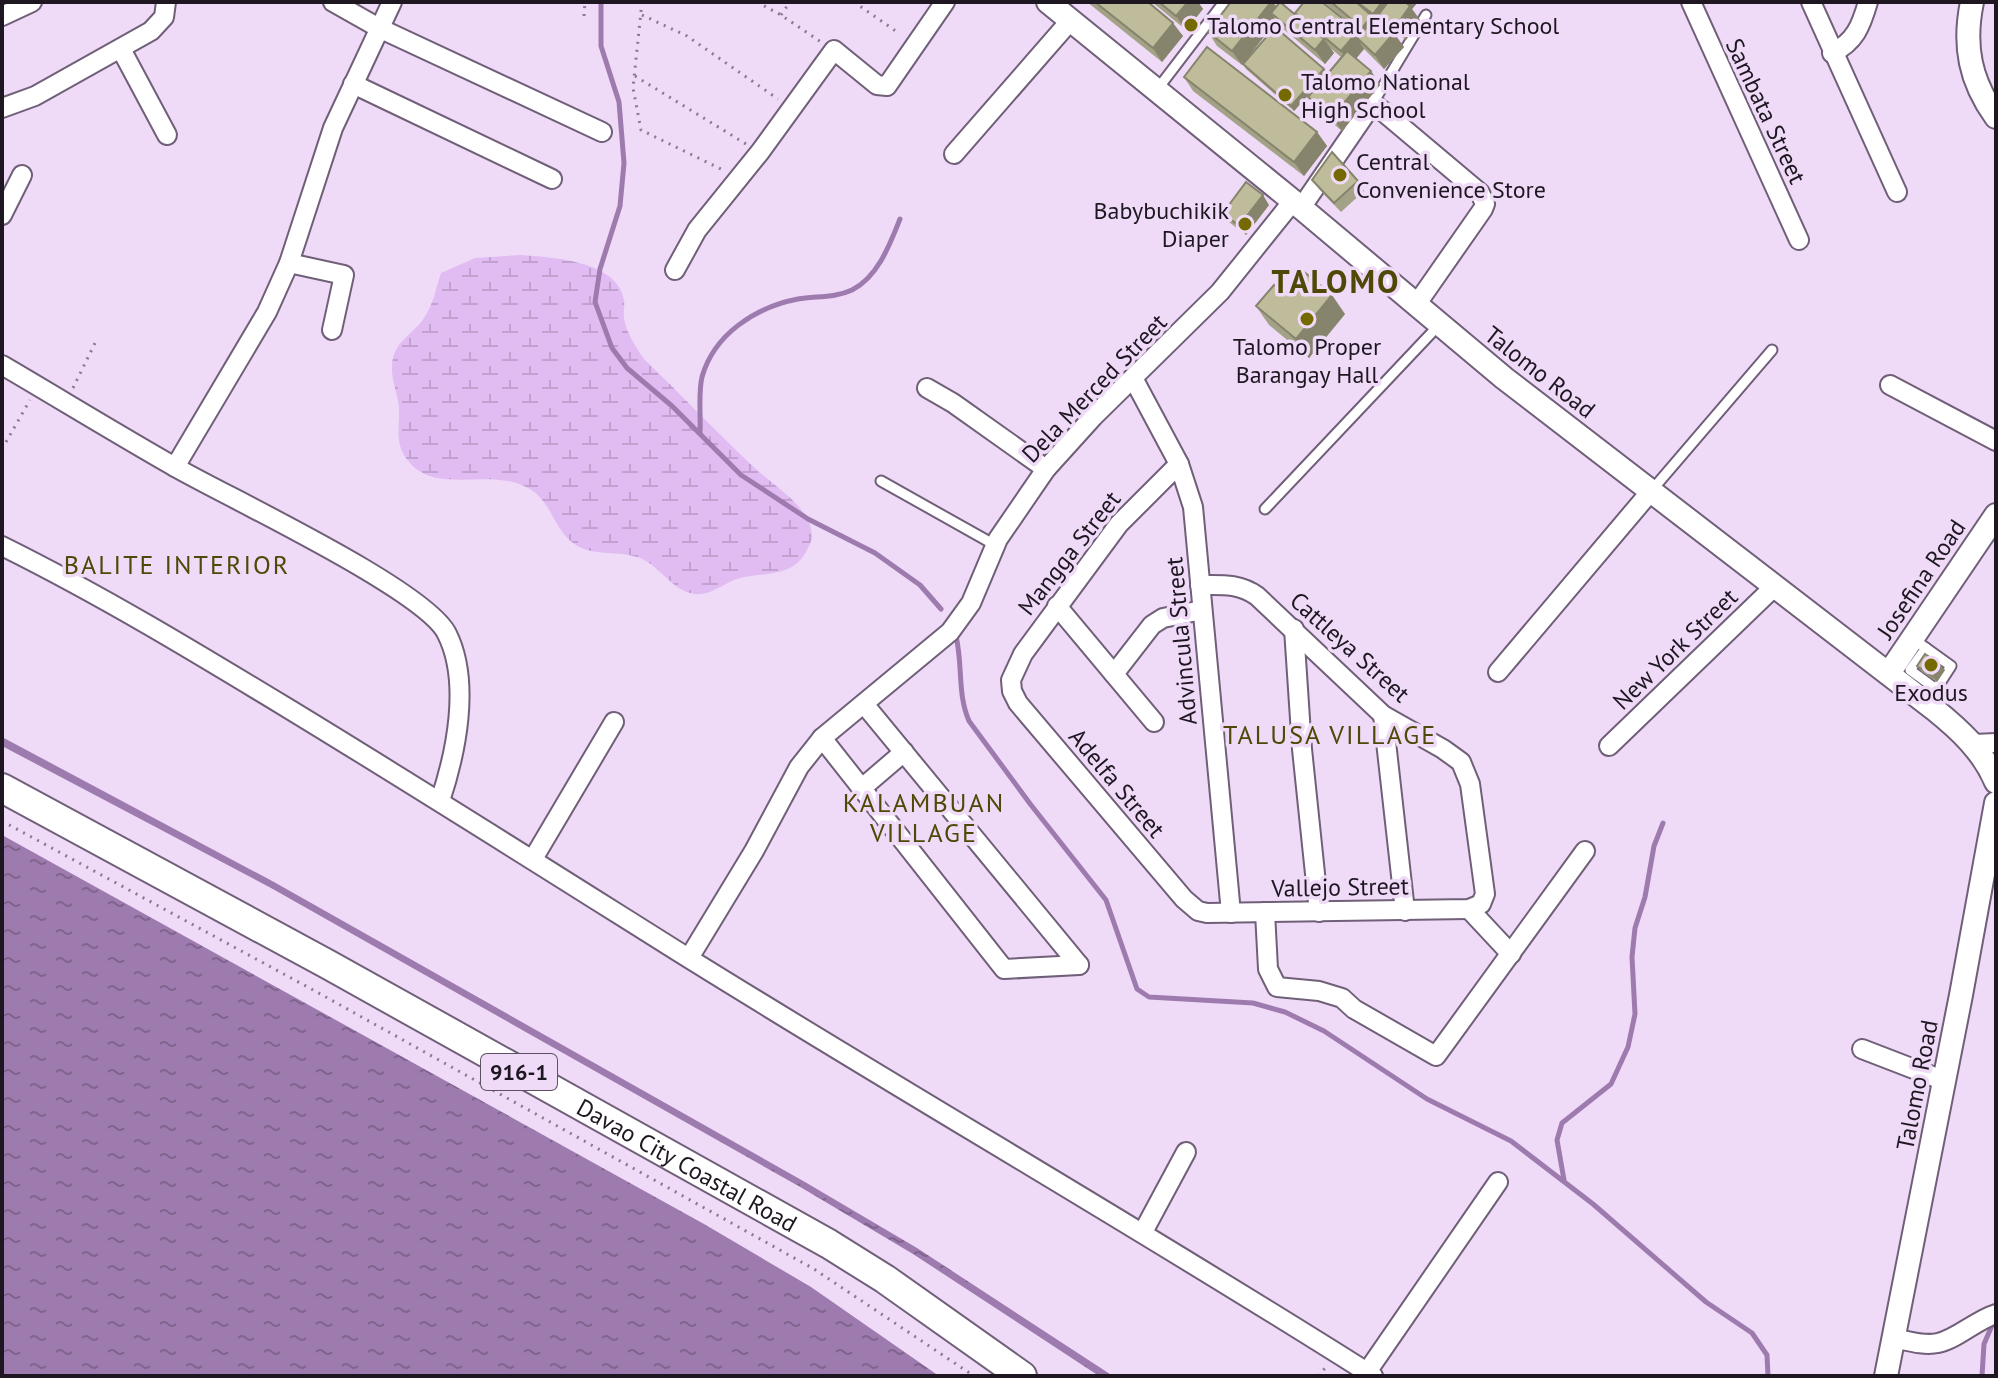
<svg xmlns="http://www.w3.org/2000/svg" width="1998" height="1378" font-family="'PT Sans',sans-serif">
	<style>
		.wetland { fill: url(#wetland-marsh) }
		.water { fill: url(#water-ripples) }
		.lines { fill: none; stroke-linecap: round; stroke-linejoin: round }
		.stream { stroke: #9e7bae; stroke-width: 5 }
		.service-casing { stroke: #705f78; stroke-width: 13 }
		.minor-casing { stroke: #705f78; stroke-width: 22 }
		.tertiary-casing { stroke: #705f78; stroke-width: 26 }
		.primary-casing { stroke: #705f78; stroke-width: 32 }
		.path { stroke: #887b8e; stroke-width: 3; stroke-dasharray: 2 6; stroke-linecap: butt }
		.service { stroke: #fff; stroke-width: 9 }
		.minor { stroke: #fff; stroke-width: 18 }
		.tertiary { stroke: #fff; stroke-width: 22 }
		.primary { stroke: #fff; stroke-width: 28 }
		.wall { fill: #a4a286 }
		.shaded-wall { fill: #86846d }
		.building { fill: #bfbc9c; stroke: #86846d; stroke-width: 2 }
		.poi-dot { fill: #756a02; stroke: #efdbf8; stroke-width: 3 }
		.labels { text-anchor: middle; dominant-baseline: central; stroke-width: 7; stroke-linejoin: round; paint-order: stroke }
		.shield { fill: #efdbf8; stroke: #5d5262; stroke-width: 2 }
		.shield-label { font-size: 22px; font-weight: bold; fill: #1e1721 }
		.poi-label { font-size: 24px; fill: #1e1721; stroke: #efdbf8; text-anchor: start }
		.street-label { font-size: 24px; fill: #1e1721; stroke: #efdbf8 }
		.neighbourhood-label { font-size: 26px; letter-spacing: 2px; fill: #4f4806; stroke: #efdbf8 }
		.district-label { font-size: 32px; font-weight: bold; letter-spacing: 2px; fill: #4f4806; stroke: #efdbf8 }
	</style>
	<defs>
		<pattern id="wetland-marsh" width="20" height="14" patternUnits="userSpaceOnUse" patternTransform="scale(2)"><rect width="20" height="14" fill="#e1bcf2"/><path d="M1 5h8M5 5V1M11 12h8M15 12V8" fill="none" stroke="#c1a1cf"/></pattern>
		<pattern id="water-ripples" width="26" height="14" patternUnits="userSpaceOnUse" patternTransform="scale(2)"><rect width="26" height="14" fill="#9e7bae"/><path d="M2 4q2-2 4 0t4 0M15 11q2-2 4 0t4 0" fill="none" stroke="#80648d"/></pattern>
	</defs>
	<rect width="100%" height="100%" fill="#efdbf8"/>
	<path class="wetland" d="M520 255C552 257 618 261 624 300 625 306 623 313 624 319 627 334 636 347 644 359 682 395 718 434 756 469 771 483 799 501 808 520 810 523 812 533 812 537 812 540 809 546 808 548 793 581 761 570 734 580 722 585 709 596 695 594 673 592 660 566 640 558 619 550 595 557 576 545 553 531 552 499 526 487 484 466 431 499 404 455 395 439 400 425 399 408 398 394 391 380 392 366 393 341 412 336 424 318 433 305 436 288 441 273L475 258Z"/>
	<g class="water">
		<polygon points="2,737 274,882 805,1182 917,1248 1113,1376 1099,1376 913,1254 802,1188 271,888 2,746"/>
		<polygon points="2,835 704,1224 811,1287 939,1376 2,1376"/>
	</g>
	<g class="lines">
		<g class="stream">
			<polyline points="601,2 601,46 619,102 624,163 620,206 600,269 595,302 612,348 627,368 672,406 741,475 808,519 875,553 920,585 941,609"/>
			<path d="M700 433C701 415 698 394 702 377 714 334 756 307 798 299 816 296 835 298 852 290 878 277 890 244 900 219"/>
			<path d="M956 636C963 665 957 693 969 721L1031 805 1106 900 1137 989 1149 997 1253 1003 1285 1012 1324 1031 1427 1099 1511 1141 1593 1204 1706 1302 1752 1333 1767 1355 1768 1376"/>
			<polyline points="1564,1180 1557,1140 1562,1123 1611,1084 1628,1047 1635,1014 1632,957 1635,928 1645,897 1654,846 1663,823"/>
			<polyline points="1982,1376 1984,1344 1993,1323"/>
		</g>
		<g class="service-casing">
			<g id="service">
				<polyline points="1156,91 1224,2"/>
				<polyline points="1373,103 1426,15"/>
				<polyline points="881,481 995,545"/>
				<polyline points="1652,490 1772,350"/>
				<polyline points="1265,509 1439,325"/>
				<polyline points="1912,638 1951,666 1927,703"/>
				<polyline points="1926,648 1910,670 1936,689"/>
			</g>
		</g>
		<g class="minor-casing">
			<g id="minor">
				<polyline points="333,2 379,28 602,132"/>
				<polyline points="1691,2 1799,240"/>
				<polyline points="1811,2 1897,192"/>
				<polyline points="2,16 32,2"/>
				<polyline points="121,49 167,135"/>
				<path d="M1832 53C1855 42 1861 26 1868 2"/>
				<polyline points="353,84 552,179"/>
				<polyline points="2,108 35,96 151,31 164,17 166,2"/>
				<polyline points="954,154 1070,21"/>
				<polyline points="1301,208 1373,103 1480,193 1485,204 1483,209 1416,305"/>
				<polyline points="2,215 22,175"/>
				<polyline points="289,263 344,275 332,330"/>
				<polyline points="675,270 697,230 760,152 834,50 877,85 887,86 945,2"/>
				<path d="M2 365C60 399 117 434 175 467 227 497 426 590 447 634 471 682 456 753 440 801"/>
				<polyline points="1133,378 1179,464 1193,507 1231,913"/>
				<polyline points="1890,385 1996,441"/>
				<polyline points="927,388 953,403 1046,469"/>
				<path d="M1179 464 1119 524 1023 654 1011 680 1012 691 1018 703 1184 899 1198 911 1207 913 1469 909 1481 904 1485 894 1470 784 1461 762 1443 749 1383 715 1257 596C1239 583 1221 585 1200 585"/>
				<polyline points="175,467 267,312 289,263 333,128 392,2"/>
				<path d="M2 546C101 595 195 652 289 709 422 790 553 873 685 956 913 1098 1146 1232 1373 1376"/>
				<polyline points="1057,606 1154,722"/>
				<polyline points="1294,629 1302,749 1319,912"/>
				<polyline points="1498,672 1651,491"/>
				<polyline points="1114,674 1152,625 1163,618 1202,610"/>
				<polyline points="864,704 1079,965"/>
				<polyline points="1383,715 1405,911"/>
				<polyline points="822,738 1004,969 1079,965"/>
				<polyline points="1974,744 1996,743"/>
				<polyline points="1609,746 1775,586"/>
				<polyline points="862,788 904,752"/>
				<polyline points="533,859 614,722"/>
				<polyline points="1469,909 1511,954"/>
				<polyline points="1265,912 1268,969 1277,987 1319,991 1342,998 1354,1009 1436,1056 1585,851"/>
				<polyline points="689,958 754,851 799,767 822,738 950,632 971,603 998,539 1046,469 1093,417 1220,292 1293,201"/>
				<polyline points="1862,1049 1945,1081"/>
				<polyline points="1143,1232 1186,1152"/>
				<path d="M1893 1338C1908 1341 1924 1346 1938 1343 1957 1339 1976 1320 1996 1314"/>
				<polyline points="1367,1372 1498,1182"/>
			</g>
		</g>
		<g class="tertiary-casing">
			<g id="tertiary">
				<path d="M1048 2 1293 201 1504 378 1934 709C1960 730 1983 751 1996 782"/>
				<path d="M1972 2C1963 46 1970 81 1996 117"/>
				<polyline points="1889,673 1996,515"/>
				<polyline points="1886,1376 1961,995 1996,803"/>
			</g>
		</g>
		<g class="primary-casing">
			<g id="primary">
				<path id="s1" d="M2 788 329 965 829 1244 885 1279 1022 1376"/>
			</g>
		</g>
		<g class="path">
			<polyline points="642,2 633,88 641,130 723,170"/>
			<polyline points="757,2 781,15 821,42"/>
			<polyline points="854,2 900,34"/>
			<polyline points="642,15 687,36 778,99"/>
			<polyline points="781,15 790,2"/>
			<polyline points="584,16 585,2"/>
			<polyline points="635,76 746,144"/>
			<polyline points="73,388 96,341"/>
			<polyline points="2,449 30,400"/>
			<polyline points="2,821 315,991 814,1269 974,1376"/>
			<polyline points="1318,1376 1327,1366"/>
		</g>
		<use href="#service" class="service"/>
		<use href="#minor" class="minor"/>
		<use href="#tertiary" class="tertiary"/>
		<use href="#primary" class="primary"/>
	</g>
	<g class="wall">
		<polygon points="1087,2 1148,2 1183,36 1162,62"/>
		<polygon points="1152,2 1198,2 1203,9 1186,30"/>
		<polygon points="1324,2 1418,2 1412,9 1420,20 1406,40 1389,28 1386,23 1385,24 1404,47 1384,69 1364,49 1356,58 1371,71 1380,85 1342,131 1317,110 1308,97 1341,57 1329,47 1334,53 1325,64 1281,27 1276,21 1242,65 1217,46 1208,32 1276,7 1299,18 1295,13 1358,31 1360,34 1361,33"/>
		<polygon points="1243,64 1324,69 1327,74 1294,111 1246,69"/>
		<polygon points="1184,77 1317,132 1327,146 1304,176 1193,91"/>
		<polygon points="1312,180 1358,181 1364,191 1341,212 1319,189"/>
		<polygon points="1269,205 1246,235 1229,222 1223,213"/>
		<polygon points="1285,294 1345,314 1309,358 1269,325 1256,306"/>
		<polygon points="1917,666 1941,666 1945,670 1937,682 1921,671"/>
	</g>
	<g class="shaded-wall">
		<polygon points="1188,2 1198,2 1203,9 1186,30 1176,16"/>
		<polygon points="1271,2 1273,2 1282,14 1271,13 1276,21 1242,65 1232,51"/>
		<polygon points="1382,2 1399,2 1379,14 1386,23 1382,27 1373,14"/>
		<polygon points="1407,2 1418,2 1412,9 1420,20 1406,40 1396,26 1410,7"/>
		<polygon points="1372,16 1382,29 1372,41 1362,28"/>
		<polygon points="1173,23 1183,36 1162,62 1153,48"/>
		<polygon points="1358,31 1367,45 1357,38 1364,49 1351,65 1341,51"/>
		<polygon points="1394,33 1404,47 1384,69 1375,55"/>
		<polygon points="1324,39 1334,53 1325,64 1315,50"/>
		<polygon points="1324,69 1327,74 1294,111 1291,106"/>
		<polygon points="1371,71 1380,85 1342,131 1332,117"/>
		<polygon points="1317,132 1327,146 1304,176 1294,162"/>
		<polygon points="1263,195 1269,205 1246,235 1239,226"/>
		<polygon points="1332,295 1345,314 1309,358 1296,339"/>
		<polygon points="1941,666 1945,670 1937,682 1933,677"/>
	</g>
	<g class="building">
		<polygon points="1095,2 1148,2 1173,23 1153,48"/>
		<polygon points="1159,2 1188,2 1176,16"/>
		<polygon points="1231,2 1271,2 1232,51 1208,32"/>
		<polygon points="1280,2 1324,39 1315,50 1271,13"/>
		<polygon points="1304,2 1322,2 1358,31 1341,51 1295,13"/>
		<polygon points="1331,2 1356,2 1372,16 1362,28"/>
		<polygon points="1357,2 1382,2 1373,14"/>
		<polygon points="1388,2 1405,2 1410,6 1396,26 1379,14"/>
		<polygon points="1376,17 1394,33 1375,55 1357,38"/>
		<polygon points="1275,27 1324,69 1291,106 1243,64"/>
		<polygon points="1207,47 1317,132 1294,162 1184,77"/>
		<polygon points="1347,51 1371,71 1332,117 1308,97"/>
		<polygon points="1332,152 1358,181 1334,203 1312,180"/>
		<polygon points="1246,182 1263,195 1239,226 1223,213"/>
		<polygon points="1303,271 1332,295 1296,339 1256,306 1274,285 1285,294"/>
		<polygon points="1925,654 1941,666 1933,677 1917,666"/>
	</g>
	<g class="poi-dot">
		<circle cx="1191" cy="25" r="8"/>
		<circle cx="1285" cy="95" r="8"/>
		<circle cx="1340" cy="175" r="8"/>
		<circle cx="1245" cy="224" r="8"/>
		<circle cx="1307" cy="319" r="8"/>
		<circle cx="1931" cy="665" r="8"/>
	</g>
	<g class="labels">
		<rect class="shield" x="481" y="1054" width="76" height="36" rx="6"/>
		<g class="shield-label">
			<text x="519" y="1072">916-1</text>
		</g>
		<g class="poi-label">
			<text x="1207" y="25">Talomo Central Elementary School</text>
			<text x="1301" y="81">Talomo National<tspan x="1301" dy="28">High School</tspan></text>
			<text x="1356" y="161">Central<tspan x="1356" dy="28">Convenience Store</tspan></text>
			<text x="1229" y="210" text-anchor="end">Babybuchikik<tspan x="1229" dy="28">Diaper</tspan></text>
			<text x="1307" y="346" text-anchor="middle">Talomo Proper<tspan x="1307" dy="28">Barangay Hall</tspan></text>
			<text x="1931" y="692" text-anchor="middle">Exodus</text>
		</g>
		<g class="street-label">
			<text transform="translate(1766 111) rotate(65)">Sambata Street</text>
			<text transform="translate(1540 372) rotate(38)">Talomo Road</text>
			<text transform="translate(1094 388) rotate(-46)">Dela Merced Street</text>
			<text transform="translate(1069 553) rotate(-52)">Mangga Street</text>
			<text transform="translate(1921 579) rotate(-56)">Josefina Road</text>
			<text transform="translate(1181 641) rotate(-95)">Advincula Street</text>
			<text transform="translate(1350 647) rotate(42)">Cattleya Street</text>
			<text transform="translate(1675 649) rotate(-44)">New York Street</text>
			<text transform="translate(1117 783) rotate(50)">Adelfa Street</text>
			<text transform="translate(1340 887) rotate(-1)">Vallejo Street</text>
			<text transform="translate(1917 1085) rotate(-79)">Talomo Road</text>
			<text stroke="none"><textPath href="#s1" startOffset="782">Davao City Coastal Road</textPath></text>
		</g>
		<g class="neighbourhood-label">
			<text x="177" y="564">BALITE INTERIOR</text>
			<text x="1330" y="734">TALUSA VILLAGE</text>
			<text x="924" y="802">KALAMBUAN<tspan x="924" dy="30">VILLAGE</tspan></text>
		</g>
		<g class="district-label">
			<text x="1336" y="281">TALOMO</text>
		</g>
	</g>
	<rect width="1998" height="1378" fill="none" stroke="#1e1721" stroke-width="8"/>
</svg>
